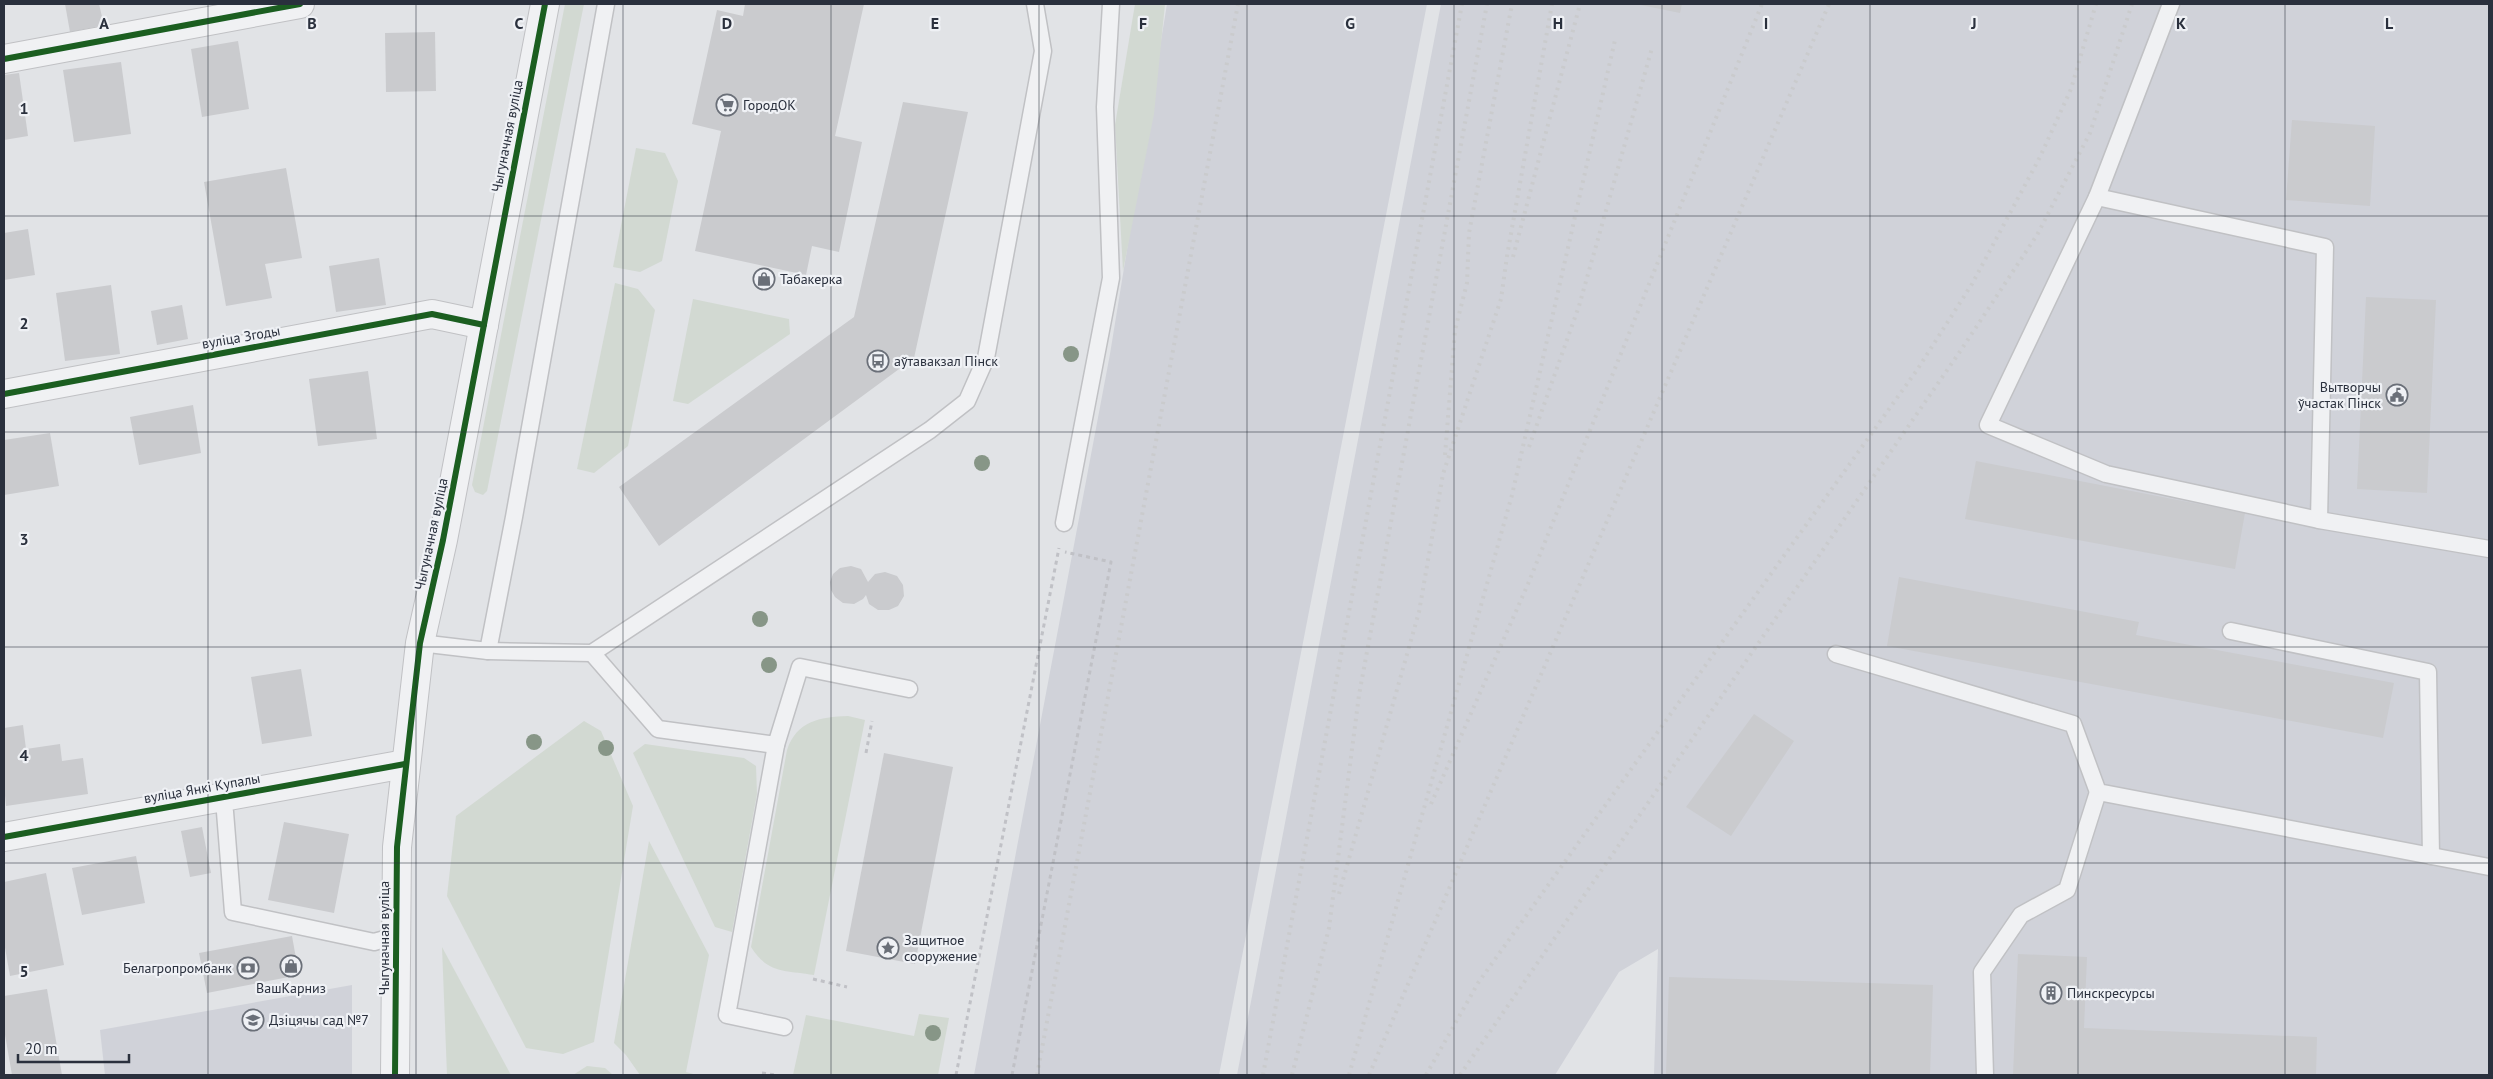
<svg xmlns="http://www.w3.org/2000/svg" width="2493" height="1079" font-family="'PT Sans',sans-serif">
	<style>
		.built { fill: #d0d2d9 }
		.green { fill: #d2d9d2 }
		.building { fill: #cacbce }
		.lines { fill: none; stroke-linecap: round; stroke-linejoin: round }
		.service-casing { stroke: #c0c1c4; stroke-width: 19 }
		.minor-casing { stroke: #c0c1c4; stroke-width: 30 }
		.tertiary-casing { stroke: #c0c1c4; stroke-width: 30 }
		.path { stroke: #c0c1c6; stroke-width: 3; stroke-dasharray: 4 4; stroke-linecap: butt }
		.service { stroke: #f0f1f3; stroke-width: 16 }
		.minor { stroke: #f0f1f3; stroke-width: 28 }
		.tertiary { stroke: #f0f1f3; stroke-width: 28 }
		.rail { stroke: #cacbcd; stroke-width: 4; stroke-dasharray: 2.5 5; stroke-linecap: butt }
		.cycleway-casing { stroke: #eff1f5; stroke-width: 9 }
		.cycleway { stroke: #1b5e20; stroke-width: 6 }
		.tree { fill: #879687 }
		.grid { fill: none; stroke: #2a303d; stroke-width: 1; stroke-opacity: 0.55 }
		.labels { text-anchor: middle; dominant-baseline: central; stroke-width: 4.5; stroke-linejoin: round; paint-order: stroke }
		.poi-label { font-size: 14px; fill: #2a303d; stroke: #eff1f5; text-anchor: start }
		.street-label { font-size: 14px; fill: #2a303d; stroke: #eff1f5 }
		.grid-label { font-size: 16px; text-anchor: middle; font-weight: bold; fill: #2a303d; stroke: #eff1f5; stroke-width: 4.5; stroke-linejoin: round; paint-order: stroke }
	</style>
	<rect width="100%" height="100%" fill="#e1e3e6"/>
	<g class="built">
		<polygon points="1167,4 1427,4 1219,1075 974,1075 1110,354"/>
		<polygon points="1441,4 2489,4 2489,1075 1654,1075 1658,949 1619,972 1555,1075 1237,1075"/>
		<polygon points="352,985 352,1075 105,1075 100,1030"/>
	</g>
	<g class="green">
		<polygon points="565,4 584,4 487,491 483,495 475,492 472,485"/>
		<polygon points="1135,4 1165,4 1154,114 1123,271 1115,125"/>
		<polygon points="636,148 665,153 678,181 662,261 640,272 613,267"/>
		<polygon points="615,283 638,289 655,310 628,446 594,473 577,469"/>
		<polygon points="693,299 789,319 790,334 688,404 673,401"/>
		<path d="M848 716 865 720 814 975C785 970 768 974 751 947L787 750C797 721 819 717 848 716Z"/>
		<polygon points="584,721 601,731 633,806 594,1042 563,1054 526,1048 447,896 456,816"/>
		<polygon points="645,744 744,758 756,766 757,794 732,932 715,927 633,753"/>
		<polygon points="649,841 709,955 686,1072 697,1075 640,1075 626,1055 614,1043"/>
		<polygon points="442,947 511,1075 447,1075"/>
		<polygon points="919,1014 949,1018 938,1075 793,1075 806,1015 914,1036"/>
		<polygon points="587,1066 605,1068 613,1075 573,1075"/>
	</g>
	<g class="building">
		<polygon points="65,4 99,4 104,25 70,32"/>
		<polygon points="745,4 864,4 835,136 862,142 839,252 812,246 806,275 695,251 721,131 692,124 717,10 743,16"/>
		<polygon points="1636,4 1682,4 1680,13"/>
		<polygon points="435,32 436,91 386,92 385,33"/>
		<polygon points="238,41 249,109 202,117 191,49"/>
		<polygon points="121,62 131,134 74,142 63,70"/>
		<polygon points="19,73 28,136 4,140 4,75"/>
		<polygon points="903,102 968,112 914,358 659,546 619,487 854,317"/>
		<polygon points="2292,120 2375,126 2370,206 2286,200"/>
		<polygon points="286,168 302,258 265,264 272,298 226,306 204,182"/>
		<polygon points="28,229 35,275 4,280 4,233"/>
		<polygon points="379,258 386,305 336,312 329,266"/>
		<polygon points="111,285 120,354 65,361 56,293"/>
		<polygon points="2366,297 2436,300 2427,493 2357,489"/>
		<polygon points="182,305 188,339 157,345 151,311"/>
		<polygon points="368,371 377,439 318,446 309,379"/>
		<polygon points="193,405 201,453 139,465 130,417"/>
		<polygon points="50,433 59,486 4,495 4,440"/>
		<polygon points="1976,461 2245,513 2235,569 1965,519"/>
		<polygon points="851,566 861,569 868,582 875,574 885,572 897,576 903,585 904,596 898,606 889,610 878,610 869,604 866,595 863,599 854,604 843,603 835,597 831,590 830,582 833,574 840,568"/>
		<polygon points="1899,577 2139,622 2136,635 2394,683 2383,738 1887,646"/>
		<polygon points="301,669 312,736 262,744 251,677"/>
		<polygon points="1754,714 1794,741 1731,836 1686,807"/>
		<polygon points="23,725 26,749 60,744 62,761 83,758 88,794 6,806 4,785 4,728"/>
		<polygon points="884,753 953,767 915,964 846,951"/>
		<polygon points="284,822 349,834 334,913 268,900"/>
		<polygon points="202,827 211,873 190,877 181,831"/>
		<polygon points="136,856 145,903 82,915 72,868"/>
		<polygon points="46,873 64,965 10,976 4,942 4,882"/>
		<polygon points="292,936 299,975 207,993 199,953"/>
		<polygon points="2018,954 2087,957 2084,1028 2317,1037 2316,1075 2013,1075"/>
		<polygon points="1669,977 1933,985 1930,1075 1666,1075"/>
		<polygon points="47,989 62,1075 12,1075 4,1029 4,996"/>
	</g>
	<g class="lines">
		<g class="service-casing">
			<g id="service">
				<polyline points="2171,4 2097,197 1988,425 2106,474 2319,520 2489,549"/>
				<polyline points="2097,197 2325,247 2319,520"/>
				<polyline points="1064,523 1111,278 1105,107 1111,4"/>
				<polyline points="2231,631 2428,672 2431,856"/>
				<polyline points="420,643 488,651 592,653 930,430 967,401 986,358 1043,51 1035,4"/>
				<polyline points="488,651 514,517 606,4"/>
				<polyline points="592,653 658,729 776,745 800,667 909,689"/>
				<polyline points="1836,654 2073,724 2098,792 2489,867"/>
				<polyline points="776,745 727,1015 784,1027"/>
				<polyline points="222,797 225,812 233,912 374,942 396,936"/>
				<polyline points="1985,1075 1982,972 2021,915 2067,890 2098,792"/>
			</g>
		</g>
		<g class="minor-casing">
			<g id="minor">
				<polyline points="4,59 300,4"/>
				<polyline points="4,394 432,314 484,325"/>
				<polyline points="4,837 405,764"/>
			</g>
		</g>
		<g class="tertiary-casing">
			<polyline id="tertiary" points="395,1075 397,847 420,643 443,540 545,4"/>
		</g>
		<g class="path">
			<polyline points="866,753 872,721"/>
			<polyline points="813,979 847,987"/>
			<polyline points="762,1073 776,1075"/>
			<polyline points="956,1075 1059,548"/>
			<polyline points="1012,1075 1111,562 1065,552"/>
		</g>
		<use href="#service" class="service"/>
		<use href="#minor" class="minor"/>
		<use href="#tertiary" class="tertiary"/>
		<g class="rail">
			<polyline points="1513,257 1580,4"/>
			<polyline points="1529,447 1579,306 1652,48"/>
			<polyline points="1445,455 1455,330 1467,283 1469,233 1512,4"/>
			<polyline points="1431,804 1528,584 1762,4"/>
			<polyline points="1339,894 1419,612 1443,474 1501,299 1507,256 1552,4"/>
			<polyline points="1037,1075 1238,4"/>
			<polyline points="1263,1075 1462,4"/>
			<polyline points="1292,1075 1329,928 1359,695 1487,4"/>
			<polyline points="1349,1075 1512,495 1615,40"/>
			<polyline points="1369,1075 1829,4"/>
			<polyline points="1426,1075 1478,983 1917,370 1972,284 2040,157 2071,89 2096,4"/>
			<polyline points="1460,1075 1961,350 2037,235 2090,133 2132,4"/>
		</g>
		<g class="cycleway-casing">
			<g id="cycleway">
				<polyline points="4,59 300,4"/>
				<polyline points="4,394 432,314 484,325"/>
				<polyline points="4,837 405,764"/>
				<polyline points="395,1075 397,847 420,643 443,540 545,4"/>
			</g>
		</g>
		<use href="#cycleway" class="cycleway"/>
	</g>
	<g class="tree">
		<circle cx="1071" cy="354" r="8"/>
		<circle cx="982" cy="463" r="8"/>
		<circle cx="760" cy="619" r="8"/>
		<circle cx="769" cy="665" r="8"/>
		<circle cx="534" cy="742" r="8"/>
		<circle cx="606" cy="748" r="8"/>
		<circle cx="933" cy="1033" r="8"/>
	</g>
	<path class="grid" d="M208 4V1075M416 4V1075M623 4V1075M831 4V1075M1039 4V1075M1247 4V1075M1454 4V1075M1662 4V1075M1870 4V1075M2078 4V1075M2285 4V1075M4 216H2489M4 432H2489M4 647H2489M4 863H2489"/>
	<defs>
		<g id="supermarket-ring" transform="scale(1.125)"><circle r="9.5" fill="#eff1f5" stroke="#6a6f78" stroke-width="1.5"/><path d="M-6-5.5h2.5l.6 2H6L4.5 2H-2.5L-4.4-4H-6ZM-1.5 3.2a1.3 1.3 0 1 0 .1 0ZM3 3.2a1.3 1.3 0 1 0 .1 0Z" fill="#6a6f78"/></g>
		<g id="shop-ring" transform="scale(1.125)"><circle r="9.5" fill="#eff1f5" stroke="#6a6f78" stroke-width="1.5"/><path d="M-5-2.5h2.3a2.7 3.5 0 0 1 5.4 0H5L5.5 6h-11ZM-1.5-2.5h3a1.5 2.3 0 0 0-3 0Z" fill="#6a6f78"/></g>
		<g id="bus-ring" transform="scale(1.125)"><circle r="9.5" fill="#eff1f5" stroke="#6a6f78" stroke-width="1.5"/><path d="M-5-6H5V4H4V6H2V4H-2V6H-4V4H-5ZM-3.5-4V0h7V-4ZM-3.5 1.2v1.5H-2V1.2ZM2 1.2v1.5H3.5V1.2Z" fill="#6a6f78"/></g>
		<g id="civic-ring" transform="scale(1.125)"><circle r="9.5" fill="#eff1f5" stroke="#6a6f78" stroke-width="1.5"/><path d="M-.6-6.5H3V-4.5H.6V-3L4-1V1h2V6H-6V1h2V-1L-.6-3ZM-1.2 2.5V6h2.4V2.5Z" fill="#6a6f78"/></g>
		<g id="sight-ring" transform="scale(1.125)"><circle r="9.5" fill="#eff1f5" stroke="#6a6f78" stroke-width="1.5"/><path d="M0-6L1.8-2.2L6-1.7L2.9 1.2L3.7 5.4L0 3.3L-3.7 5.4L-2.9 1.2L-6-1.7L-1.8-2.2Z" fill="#6a6f78"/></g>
		<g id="bank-ring" transform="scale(1.125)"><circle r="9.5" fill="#eff1f5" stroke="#6a6f78" stroke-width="1.5"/><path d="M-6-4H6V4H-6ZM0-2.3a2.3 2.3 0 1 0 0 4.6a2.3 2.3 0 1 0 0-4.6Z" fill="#6a6f78"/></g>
		<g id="building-ring" transform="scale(1.125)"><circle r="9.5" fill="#eff1f5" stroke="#6a6f78" stroke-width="1.5"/><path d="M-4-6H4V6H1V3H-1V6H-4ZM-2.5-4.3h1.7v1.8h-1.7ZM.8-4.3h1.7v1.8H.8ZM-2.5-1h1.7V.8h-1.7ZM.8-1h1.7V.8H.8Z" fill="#6a6f78"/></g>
		<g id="school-ring" transform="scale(1.125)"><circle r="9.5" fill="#eff1f5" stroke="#6a6f78" stroke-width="1.5"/><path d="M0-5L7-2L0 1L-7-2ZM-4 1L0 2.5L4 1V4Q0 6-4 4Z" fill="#6a6f78"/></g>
	</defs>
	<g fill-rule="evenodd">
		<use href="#supermarket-ring" x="727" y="105"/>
		<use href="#shop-ring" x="764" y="279"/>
		<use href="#bus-ring" x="878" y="361"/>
		<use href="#civic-ring" x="2397" y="395"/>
		<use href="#sight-ring" x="888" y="948"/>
		<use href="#shop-ring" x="291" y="966"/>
		<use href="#bank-ring" x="248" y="968"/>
		<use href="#building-ring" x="2051" y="993"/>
		<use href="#school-ring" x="253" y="1020"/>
	</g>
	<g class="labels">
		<g class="poi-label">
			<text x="743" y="105">ГородОК</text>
			<text x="780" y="279">Табакерка</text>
			<text x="894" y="361">аўтавакзал Пінск</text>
			<text x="2381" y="387" text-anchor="end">Вытворчы<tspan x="2381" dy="16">ўчастак Пінск</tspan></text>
			<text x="904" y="940">Защитное<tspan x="904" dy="16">сооружение</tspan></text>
			<text x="232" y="968" text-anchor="end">Белагропромбанк</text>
			<text x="291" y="988" text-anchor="middle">ВашКарниз</text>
			<text x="2067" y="993">Пинскресурсы</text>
			<text x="269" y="1020">Дзіцячы сад №7</text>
		</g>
		<g class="street-label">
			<text transform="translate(507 136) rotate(-79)">Чыгуначная вуліца</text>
			<text transform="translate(241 337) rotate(-10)">вуліца Згоды</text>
			<text transform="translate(431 534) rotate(-78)">Чыгуначная вуліца</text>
			<text transform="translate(202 788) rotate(-10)">вуліца Янкі Купалы</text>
			<text transform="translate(384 938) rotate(-90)">Чыгуначная вуліца</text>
		</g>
	</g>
	<g class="grid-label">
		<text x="104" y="29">A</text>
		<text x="312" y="29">B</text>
		<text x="519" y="29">C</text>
		<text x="727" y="29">D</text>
		<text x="935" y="29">E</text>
		<text x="1143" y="29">F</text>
		<text x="1350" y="29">G</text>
		<text x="1558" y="29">H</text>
		<text x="1766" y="29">I</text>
		<text x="1974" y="29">J</text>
		<text x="2181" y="29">K</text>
		<text x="2389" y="29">L</text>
		<text x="24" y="114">1</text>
		<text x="24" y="329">2</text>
		<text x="24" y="545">3</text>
		<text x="24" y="761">4</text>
		<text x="24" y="977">5</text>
	</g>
	<rect width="2493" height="1079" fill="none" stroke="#2a303d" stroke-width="10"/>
	<path d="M18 1054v8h111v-8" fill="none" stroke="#2a303d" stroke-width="2.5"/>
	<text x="25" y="1054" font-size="15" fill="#2a303d" stroke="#eff1f5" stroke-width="4" paint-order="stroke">20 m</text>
</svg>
